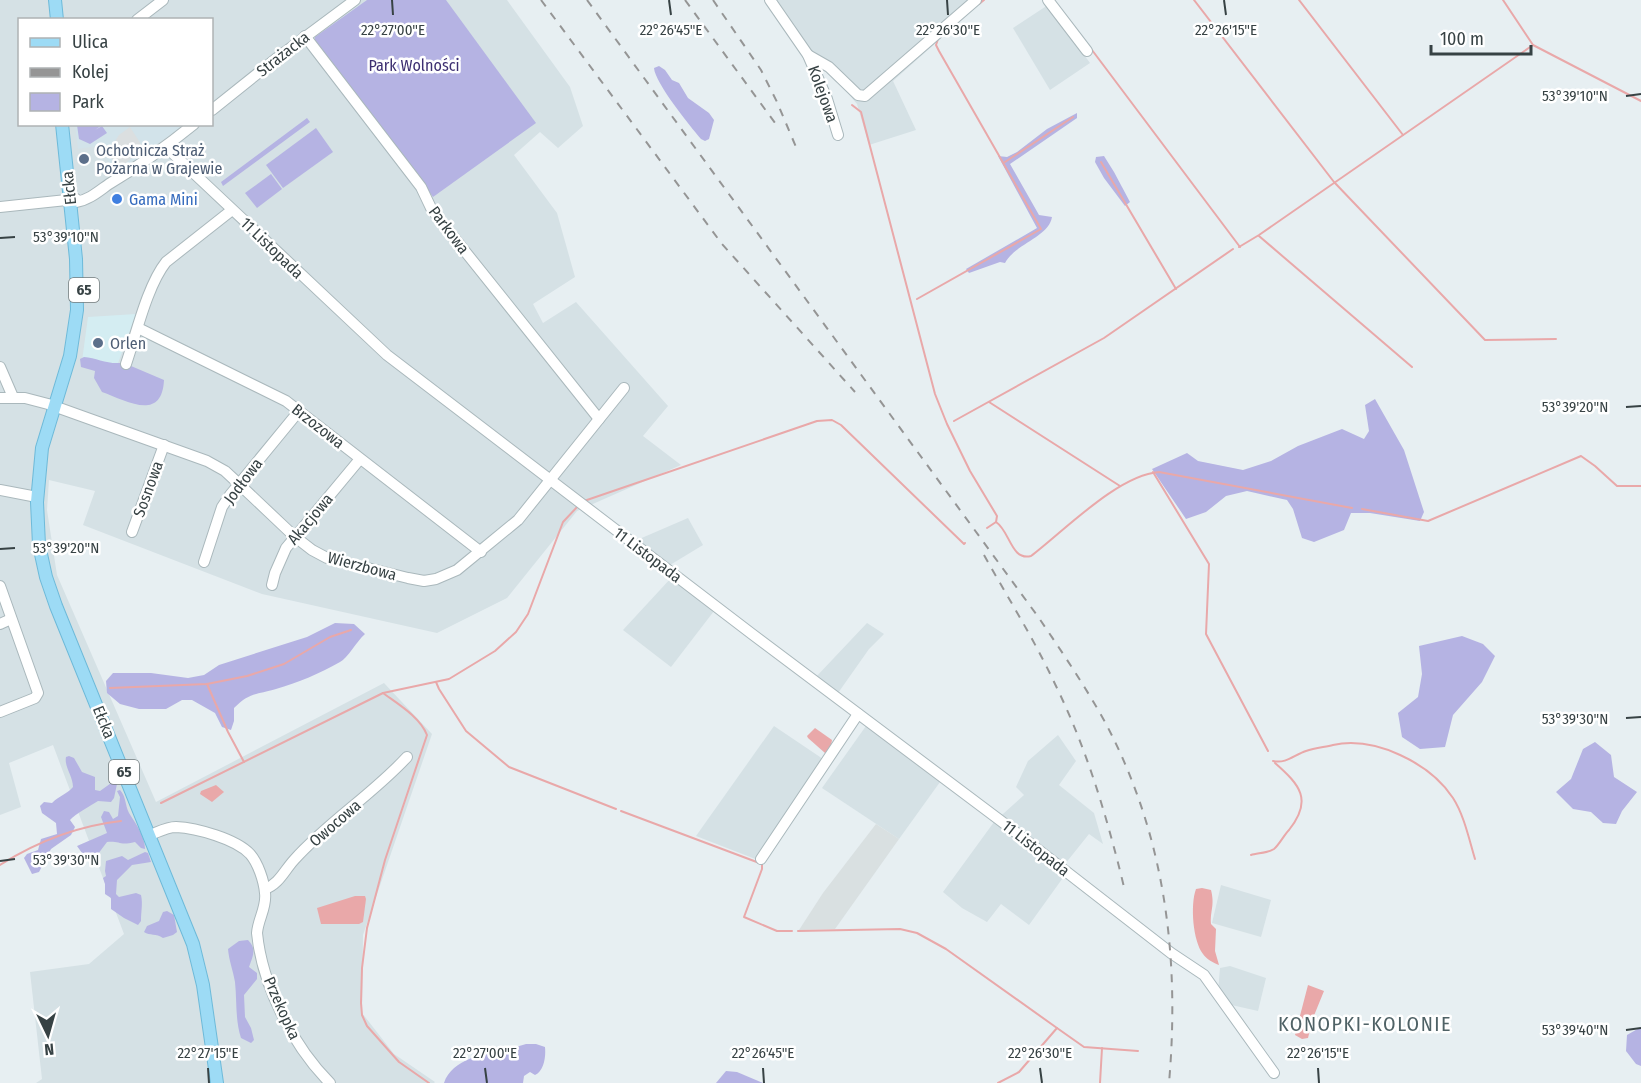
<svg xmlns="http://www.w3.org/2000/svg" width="1641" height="1083" font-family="'Fira Sans Condensed',sans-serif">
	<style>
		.residential { fill: #d5e1e5; fill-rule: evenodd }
		.commercial { fill: #d4edf2 }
		.industrial { fill: #d9e0e1 }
		.education { fill: #d2e3ea }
		.green { fill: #b5b3e3 }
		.parking { fill: #dbdfe0 }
		.water { fill: #e9a8a9 }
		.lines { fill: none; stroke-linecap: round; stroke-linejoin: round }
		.stream { stroke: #e9a8a9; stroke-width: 2 }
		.minor-casing { stroke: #aab8bc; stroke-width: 12 }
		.major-casing { stroke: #6ebad9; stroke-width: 14 }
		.minor { stroke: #fff; stroke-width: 10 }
		.major { stroke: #9ddbf5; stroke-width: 12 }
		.rail { stroke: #959595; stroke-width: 2; stroke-dasharray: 8 8; stroke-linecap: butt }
		.ticks { fill: none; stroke: #374244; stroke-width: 2 }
		.service-dot { fill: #5c6f8a; stroke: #fff; stroke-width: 2 }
		.shop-dot { fill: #3f7fe0; stroke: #fff; stroke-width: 2 }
		.labels { text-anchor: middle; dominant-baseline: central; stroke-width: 5; stroke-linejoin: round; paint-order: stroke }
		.shield { fill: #fff; stroke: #737b7c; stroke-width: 1.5 }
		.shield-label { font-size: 15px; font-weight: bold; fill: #374244 }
		.street-label { font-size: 16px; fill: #374244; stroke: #fff }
		.park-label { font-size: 16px; fill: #3d2f71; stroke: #fff }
		.service-label { font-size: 16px; fill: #4e5e75; stroke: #fff; text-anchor: start }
		.shop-label { font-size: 16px; fill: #366cbe; stroke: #fff; text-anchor: start }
		.quarter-label { font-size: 20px; letter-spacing: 1.5px; fill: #4f6266; stroke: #fff }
		.ticks-label { font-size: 15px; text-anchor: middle; fill: #374244; stroke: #fff; stroke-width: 5; stroke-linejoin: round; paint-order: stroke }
	</style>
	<rect width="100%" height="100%" fill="#e7eff2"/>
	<g class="residential">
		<path d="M0 0H507L570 87 583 126 558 148 540 132 514 155 557 213 575 277 533 304 543 323 576 302 668 406 643 436 681 465 577 511 507 598 437 633 262 594 83 525 95 491 49 480 47 510 57 575 156 802 384 683 432 734 363 935 362 1013 394 1054 435 1082 434 1083H36L42 1079 30 972 89 964 124 934 53 745 9 763 21 807 0 815ZM20 20H212V124H20Z"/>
		<polygon points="769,0 984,0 893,81 916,130 869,145 857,104"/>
		<polygon points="1048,5 1090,63 1050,90 1013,28"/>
		<polygon points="688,518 703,545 670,565 637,540"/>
		<polygon points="672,577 714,611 671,667 623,630"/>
		<polygon points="867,623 884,634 869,649 838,693 816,677"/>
		<polygon points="774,726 823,759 758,860 696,836"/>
		<polygon points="866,726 940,782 899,839 822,788"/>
		<polygon points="1058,735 1076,761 1059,785 1094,813 1103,844 1089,834 1065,864 1070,868 1029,925 1001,904 987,922 962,908 943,892 994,822 1024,795 1016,787 1028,761"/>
		<polygon points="1221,885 1271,900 1261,937 1212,923"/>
		<polygon points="1230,966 1266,978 1258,1011 1227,1004 1218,992 1220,968"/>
	</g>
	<polygon class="commercial" points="136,314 117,366 82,361 88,317"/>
	<polygon class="industrial" points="876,824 899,839 835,929 799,930 823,893"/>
	<polygon class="education" points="75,125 184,125 117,172 97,146 78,149"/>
	<g class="green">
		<polygon points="367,0 446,0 536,123 433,197 315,40 315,37"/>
		<path d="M659 66 665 70 672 80 679 83 688 98 709 113 714 120 709 139 705 141 701 139C690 126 655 83 654 68Z"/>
		<path d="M1077 113V118L1010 164 1039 215 1052 217C1049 237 1016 243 1005 263L1000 262 969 273 966 269 1037 228 998 156 1007 157 1017 152 1047 129Z"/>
		<polygon points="307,118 310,122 223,186 221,182"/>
		<polygon points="77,125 102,125 95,130 102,126 107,133 90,144 79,139"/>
		<polygon points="316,128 333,152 283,188 266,165"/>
		<polygon points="1104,156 1114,172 1130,202 1125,206 1104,178 1095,162 1096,157"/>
		<polygon points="271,174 282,189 257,208 245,193"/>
		<path d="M84 357C96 358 107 364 120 363L125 368 131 366 164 380C162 423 125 400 102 392L94 378 95 371 81 367 80 359Z"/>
		<polygon points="1375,399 1404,450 1424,512 1420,521 1370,513 1351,513 1344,530 1314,542 1302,538 1293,509 1287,500 1247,491 1226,496 1206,512 1186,519 1152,469 1187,453 1198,461 1243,470 1271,461 1298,446 1342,429 1364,439 1369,431 1365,405"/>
		<path d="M335 623 354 624 365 634C356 642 348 658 340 662 321 673 297 683 276 689 256 695 250 692 234 708V721L231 730 222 727 215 713 192 700H182L166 709H139L120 704 107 693 106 681 113 673H151L188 678 204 675 219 665 307 637Z"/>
		<polygon points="1462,636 1483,644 1495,656 1482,682 1453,715 1445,747 1420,749 1402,737 1398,713 1418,697 1422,674 1419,646"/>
		<polygon points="1595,742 1611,755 1614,777 1637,792 1622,811 1616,824 1603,823 1591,812 1573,809 1556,792 1571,779 1583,749"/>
		<path d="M69 756 74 758 82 772 95 777V790L100 791 114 781 117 784 114 798 111 802 98 801C90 806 75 814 70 820L75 827 71 835 51 849 39 872 32 874 24 858 27 854 38 850 41 839 57 834 56 823 42 813 40 806 44 802 52 803C59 796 67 794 73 787 73 776 64 767 66 757Z"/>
		<path d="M120 790C126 796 125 805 129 813 136 824 145 836 145 849L141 848 135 842C119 846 121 841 107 842L95 858 87 860 77 846 107 833 101 817 104 811 109 812 113 819 118 816 120 797 117 791Z"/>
		<path d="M145 852 148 853 151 862 132 865 117 880 116 894 119 897 136 893 141 895C143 904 141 911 141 921L138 925 124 918 111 909V898L105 894V884L103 878 106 876 105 871 106 861 122 856 128 860Z"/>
		<path d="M167 911 174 915 177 932 173 935 163 938C156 933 150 936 144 932L147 926 159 921 163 912Z"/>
		<path d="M248 940C257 949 253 956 249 967L257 973V979L244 995 245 1017 251 1028 254 1040 251 1043 241 1038C235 1019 237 1001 235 982 233 970 229 961 228 949L239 941Z"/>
		<polygon points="1641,1027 1641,1066 1636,1064 1626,1051 1627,1035"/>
		<path d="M526 1044H536L545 1047C546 1057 544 1071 535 1075L530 1072 524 1076 523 1083H444C454 1053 500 1053 526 1044Z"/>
		<polygon points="726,1071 737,1072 763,1083 716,1083"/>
	</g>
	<polygon class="parking" points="130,127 144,149 119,168 105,150 112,146 119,135"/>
	<g class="water">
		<polygon points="815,728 832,740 831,746 825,753 808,738 807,736"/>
		<polygon points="216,785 224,792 212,802 200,794 201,791"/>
		<path d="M1202 888 1211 890C1215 906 1210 910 1211 924L1216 929 1215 951 1219 965C1214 963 1206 959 1203 954 1193 941 1190 905 1196 889Z"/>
		<polygon points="355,896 365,896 366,899 363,922 359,924 321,924 317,908"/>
		<polygon points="1308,985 1324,991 1313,1018 1308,1038 1302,1039 1295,1035"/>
	</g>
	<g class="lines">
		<g class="stream">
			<polyline points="1194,0 1334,182 1485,340 1556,339"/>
			<polyline points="1299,0 1403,135"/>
			<polyline points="1503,0 1533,45 1641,101"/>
			<polyline points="979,4 984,0"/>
			<polyline points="1092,50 1240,247"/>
			<path d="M852 105 861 112 935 394 947 424 970 471 997 516 996 522C1010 531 1011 561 1031 556 1064 531 1118 475 1159 472L1352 508"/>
			<polyline points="1005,162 1073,117"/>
			<polyline points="1101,162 1176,289"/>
			<polyline points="1259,236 1412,367"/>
			<polyline points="1239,247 1259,235 1533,45"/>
			<polyline points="917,299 1041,229 939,51 936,45 938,39"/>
			<polyline points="989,402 1120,486"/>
			<polyline points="954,421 1104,338 1233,249"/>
			<polyline points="1153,472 1209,564 1206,634 1268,751"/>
			<polyline points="584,501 817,421 832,420 841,425 964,544 965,543"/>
			<polyline points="1362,509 1428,521 1581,456 1595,466 1617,486 1641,486"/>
			<polyline points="987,528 996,522"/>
			<polyline points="436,682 439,689 466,731 509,767 616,809"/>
			<polyline points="207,684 228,732 244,762"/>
			<polyline points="110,688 207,684 247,676 284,664 330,637 351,630"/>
			<path d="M383 693C398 704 420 717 427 735L385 860 367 928 362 968 361 1003 362 1015 367 1026 399 1062 429 1083"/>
			<path d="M1273 761C1286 764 1294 755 1306 751 1315 748 1325 747 1333 745 1375 736 1430 763 1453 798 1464 815 1469 839 1475 859"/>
			<polyline points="161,803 383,693 449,679 495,651 516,632 528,614 563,522 578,506"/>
			<polyline points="621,811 762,864 762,869 744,917 777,931 792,931"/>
			<path d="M1251 855C1257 853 1268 853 1274 849 1279 845 1284 835 1289 830 1313 800 1300 785 1275 763"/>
			<path d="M0 865C38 841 76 826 121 821"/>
			<polyline points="798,931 900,929 917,933 946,949 1057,1028 1019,1072 998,1083"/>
			<polyline points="1057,1028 1084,1047 1138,1051"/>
			<polyline points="1100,1083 1102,1048"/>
		</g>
		<g class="minor-casing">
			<g id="minor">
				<polyline points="770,0 808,55 827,99 838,135"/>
				<polyline points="1048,0 1087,51"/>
				<polyline points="137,20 163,0"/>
				<polyline points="305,36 421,187 431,208 440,220 599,419"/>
				<polyline points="808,55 829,67 858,95 865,96 976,0"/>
				<polyline points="212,110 277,58 355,0"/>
				<polyline points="166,147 387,355 752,634 1001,821 1171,953 1204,975 1274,1073"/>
				<path d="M76 202C89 200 99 191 109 184 139 166 167 146 194 124"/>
				<polyline points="0,207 76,199"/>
				<polyline points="138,328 286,401 481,552"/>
				<path d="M126 364C136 335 147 286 166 262L232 210"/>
				<polyline points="0,367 13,397"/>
				<polyline points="0,398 25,398 48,404 207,461 225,471 239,484 294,536 312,550 327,558 408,578 424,581 436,579 457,570 518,520 624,388"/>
				<polyline points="0,490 37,497"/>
				<polyline points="132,532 164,445"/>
				<polyline points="204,562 222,507 230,495 299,411"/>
				<polyline points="272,585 275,573 286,548 360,459"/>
				<polyline points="0,586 38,693 35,698 0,712"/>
				<polyline points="0,624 11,619"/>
				<path d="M150 835C158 832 167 827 176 827 197 828 236 839 250 854 258 863 264 881 265 893 267 907 258 919 257 933 262 985 293 1046 330 1083"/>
				<polyline points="761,859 858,714"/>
				<path d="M265 889C279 884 284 871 294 860 328 822 372 795 407 757"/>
			</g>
		</g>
		<g class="major-casing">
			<g id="major">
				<polyline points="55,0 57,20"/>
				<polyline points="62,124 76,259 77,310 70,356 42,448 37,502 39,545 46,577 56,606 193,944 203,985 217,1083"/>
			</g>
		</g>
		<use href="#minor" class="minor"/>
		<use href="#major" class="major"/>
		<g class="rail">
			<polyline points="541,0 722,244 855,392"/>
			<path d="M587 0 1039 618C1062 652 1085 686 1105 722 1165 835 1180 956 1169 1083"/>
			<polyline points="685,0 778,127"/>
			<polyline points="713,0 761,70 777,102 796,147"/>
			<path d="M984 555C1008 598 1034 639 1055 684 1087 749 1107 817 1124 887"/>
		</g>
	</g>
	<path class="ticks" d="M392 0 393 15M669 0 671 15M947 0 948 15M1224 0 1226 15M1626 96 1641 94M0 238 15 237M1626 407 1641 406M0 549 15 548M1626 718 1641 717M0 861 15 859M1626 1030 1641 1028M208 1068 209 1083M485 1068 487 1083M763 1068 764 1083M1040 1068 1042 1083M1318 1068 1319 1083"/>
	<g class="service-dot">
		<circle cx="84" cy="159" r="6"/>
		<circle cx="98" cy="343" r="6"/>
	</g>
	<circle class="shop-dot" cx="117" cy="199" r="6"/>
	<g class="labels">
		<g class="shield">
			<rect x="69" y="278" width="30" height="24" rx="4.5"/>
			<rect x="109" y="760" width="30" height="24" rx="4.5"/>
		</g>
		<g class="shield-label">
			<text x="84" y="290">65</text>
			<text x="124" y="772">65</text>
		</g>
		<g class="street-label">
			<text transform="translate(283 54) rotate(-38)">Strażacka</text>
			<text transform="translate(823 94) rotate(70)">Kolejowa</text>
			<text transform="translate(69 188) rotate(-96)">Ełcka</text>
			<text transform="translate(449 230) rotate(53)">Parkowa</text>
			<text transform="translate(272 248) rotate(44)">11 Listopada</text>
			<text transform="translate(318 426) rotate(38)">Brzozowa</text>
			<text transform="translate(243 481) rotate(-53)">Jodłowa</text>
			<text transform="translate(148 489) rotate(-70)">Sosnowa</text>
			<text transform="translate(310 519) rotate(-50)">Akacjowa</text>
			<text transform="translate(648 555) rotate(37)">11 Listopada</text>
			<text transform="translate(362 566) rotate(15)">Wierzbowa</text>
			<text transform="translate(104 722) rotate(68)">Ełcka</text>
			<text transform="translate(335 823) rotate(-41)">Owocowa</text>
			<text transform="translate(1036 848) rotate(38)">11 Listopada</text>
			<text transform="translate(282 1008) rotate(66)">Przekopka</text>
		</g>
		<g class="park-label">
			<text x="414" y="65">Park Wolności</text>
		</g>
		<g class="service-label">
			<text x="96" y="150">Ochotnicza Straż<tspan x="96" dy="18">Pożarna w Grajewie</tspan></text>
			<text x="110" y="343">Orlen</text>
		</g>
		<g class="shop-label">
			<text x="129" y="199">Gama Mini</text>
		</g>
		<g class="quarter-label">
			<text x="1365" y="1024">KONOPKI-KOLONIE</text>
		</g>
	</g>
	<g class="ticks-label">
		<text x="393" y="35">22°27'00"E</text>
		<text x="671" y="35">22°26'45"E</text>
		<text x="948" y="35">22°26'30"E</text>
		<text x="1226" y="35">22°26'15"E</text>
		<text x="1575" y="101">53°39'10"N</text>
		<text x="66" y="242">53°39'10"N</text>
		<text x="1575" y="412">53°39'20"N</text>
		<text x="66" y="553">53°39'20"N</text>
		<text x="1575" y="724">53°39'30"N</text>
		<text x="66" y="865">53°39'30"N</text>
		<text x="1575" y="1035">53°39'40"N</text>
		<text x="208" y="1058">22°27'15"E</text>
		<text x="485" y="1058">22°27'00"E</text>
		<text x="763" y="1058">22°26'45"E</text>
		<text x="1040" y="1058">22°26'30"E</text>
		<text x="1318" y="1058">22°26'15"E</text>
	</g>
	<rect x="18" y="18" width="195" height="108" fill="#ffffff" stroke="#afb3b4" stroke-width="1.5"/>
	<rect x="30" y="38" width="30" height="9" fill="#9ddbf5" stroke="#afb3b4" stroke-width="1.5"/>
	<text x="72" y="48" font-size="18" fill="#374244">Ulica</text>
	<rect x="30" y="68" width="30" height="9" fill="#959595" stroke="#afb3b4" stroke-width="1.5"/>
	<text x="72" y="78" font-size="18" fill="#374244">Kolej</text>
	<rect x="30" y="93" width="30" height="18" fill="#b5b3e3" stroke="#afb3b4" stroke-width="1.5"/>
	<text x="72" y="108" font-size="18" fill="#374244">Park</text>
	<g transform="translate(48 1035) rotate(175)" stroke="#ffffff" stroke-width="4.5" paint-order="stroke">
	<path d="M0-4.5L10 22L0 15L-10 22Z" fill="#374244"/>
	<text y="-9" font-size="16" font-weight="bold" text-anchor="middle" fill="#374244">N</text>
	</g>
	<path d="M1431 45v9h100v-9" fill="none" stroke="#374244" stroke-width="3"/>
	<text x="1440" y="45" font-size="18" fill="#374244" stroke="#ffffff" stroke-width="4.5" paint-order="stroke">100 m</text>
</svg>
